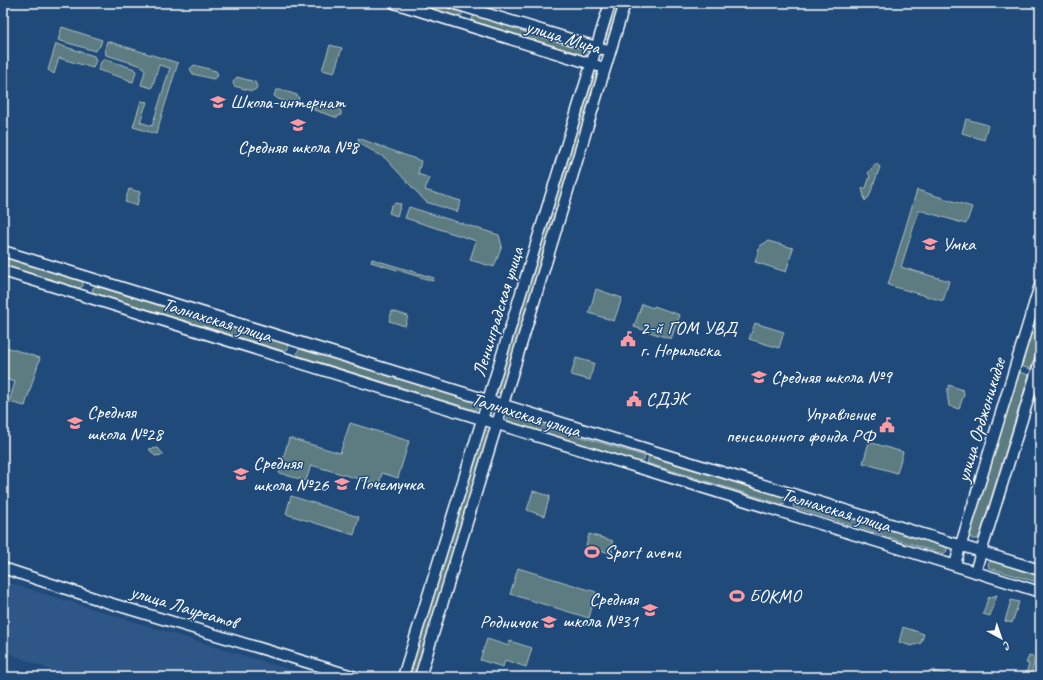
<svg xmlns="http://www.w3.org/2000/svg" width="1043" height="680" font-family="Caveat,sans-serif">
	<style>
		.built { fill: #2f5787 }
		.green { fill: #5b7c81; stroke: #adbec0 }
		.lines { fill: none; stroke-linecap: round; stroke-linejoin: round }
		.secondary-casing { stroke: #fff; stroke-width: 13 }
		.secondary { stroke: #1f4a7a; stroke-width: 10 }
		.labels { text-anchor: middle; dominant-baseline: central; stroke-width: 3; stroke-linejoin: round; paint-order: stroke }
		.street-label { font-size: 19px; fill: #fff; stroke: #1f4a7a }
		.poi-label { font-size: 19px; fill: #fff; stroke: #1f4a7a; text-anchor: start }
	</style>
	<rect width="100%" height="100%" fill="#1f4a7a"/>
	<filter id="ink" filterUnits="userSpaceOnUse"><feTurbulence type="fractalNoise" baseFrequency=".025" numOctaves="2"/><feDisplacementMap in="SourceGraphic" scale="8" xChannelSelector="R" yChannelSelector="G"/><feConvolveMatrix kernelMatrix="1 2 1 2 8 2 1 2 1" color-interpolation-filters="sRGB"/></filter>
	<g filter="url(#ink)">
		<polygon class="built" points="3,581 313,677 68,677 3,651"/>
		<g class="green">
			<polygon points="406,3 440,3 463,10 460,20"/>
			<polygon points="614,3 622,3 610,40 607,40 604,37"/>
			<polygon points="474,13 586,49 588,54 584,57 471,23"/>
			<polygon points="62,27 102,40 100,46 95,51 58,40"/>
			<polygon points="107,41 178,63 156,134 133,127 141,101 147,102 140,122 152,126 170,68 159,65 152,88 141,85 145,71 142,66 106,55 105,48"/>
			<polygon points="56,44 94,56 96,60 93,68 59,58 54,74 48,70"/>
			<polygon points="330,45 342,48 334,73 322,70"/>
			<polygon points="104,59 135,69 136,72 133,82 129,81 129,80 98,70 101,62"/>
			<polygon points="194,65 216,71 218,74 217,77 213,79 193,74 190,69"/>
			<polygon points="595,71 599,72 559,211 551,209"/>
			<polygon points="237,77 255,82 257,86 256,89 252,91 234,86 233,82"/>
			<polygon points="276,90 281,90 297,95 299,98 298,101 294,104 278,99 274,96"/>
			<polygon points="319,101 339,108 341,111 341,115 338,117 335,117 314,110 313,103"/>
			<polygon points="966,119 988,125 984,140 962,133"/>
			<polygon points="358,138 421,161 418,174 429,178 425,190 461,201 457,212 426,202 385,158 359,143"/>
			<polygon points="876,163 880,167 869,197 865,201 862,188 866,188 870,176 868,173"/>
			<polygon points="129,189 140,192 137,206 125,202"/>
			<polygon points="917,190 972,207 966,224 919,210 901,267 949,281 943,301 888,285"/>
			<polygon points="395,203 401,204 397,216 389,213 391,206"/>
			<polygon points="409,207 499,235 502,246 494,267 470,260 476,241 405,218"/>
			<polygon points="550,213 557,215 502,392 498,393 496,390"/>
			<polygon points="768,241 793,248 786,272 755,262 760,246"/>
			<polygon points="3,257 81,281 83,283 83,286 79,288 3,265"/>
			<polygon points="372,259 434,278 433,281 371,262"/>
			<polygon points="96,286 285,344 288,346 288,349 284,351 94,293 92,289"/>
			<polygon points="596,289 622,298 614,321 589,313"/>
			<polygon points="1040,302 1040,340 1031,369 1020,366"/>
			<polygon points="642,304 653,308 654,306 680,315 671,339 634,327"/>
			<polygon points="392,311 408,316 405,326 389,321"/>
			<polygon points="755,323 784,332 779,348 749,339"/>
			<polygon points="3,346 40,358 25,406 9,402 15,382 3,378"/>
			<polygon points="299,349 476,403 478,404 478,408 475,410 299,356 297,353"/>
			<polygon points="576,358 594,363 590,380 571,375"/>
			<polygon points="1019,372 1029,375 980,535 977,539 972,539 969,533"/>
			<polygon points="949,385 963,390 964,394 959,409 949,406 947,392"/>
			<polygon points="509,415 645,456 643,463 508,421 507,419"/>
			<polygon points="350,423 409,441 398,478 382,473 379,485 311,465 306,481 279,473 289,438 340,453"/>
			<polygon points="485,430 488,430 490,432 457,544 450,542 483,433"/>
			<polygon points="869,442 903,452 897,473 863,463"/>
			<polygon points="158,448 164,455 155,456 149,449"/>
			<polygon points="649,456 786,498 784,505 647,463"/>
			<polygon points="533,491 550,496 544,516 527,510"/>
			<polygon points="291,496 359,517 354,535 286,514"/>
			<polygon points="795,500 944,546 947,548 947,551 943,554 793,507"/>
			<polygon points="589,534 613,541 611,545 613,554 586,546"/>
			<polygon points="448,546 456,548 418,672 411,669"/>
			<polygon points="991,561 1040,576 1040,583 989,568 988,564"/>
			<polygon points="518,568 596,592 589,618 510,594"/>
			<polygon points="997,595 990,616 983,614 988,598"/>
			<polygon points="1011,600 1019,602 1012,623 1005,621"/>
			<polygon points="903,627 924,634 921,643 911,646 899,642"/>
			<polygon points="487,639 509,646 510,641 532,648 526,667 505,660 503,667 480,660"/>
			<polygon points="1029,656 1036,658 1030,677 1025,677 1029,664 1026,663"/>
			<polygon points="932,670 956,677 936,677"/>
		</g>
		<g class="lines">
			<g class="secondary-casing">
				<g id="secondary">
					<polyline points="394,3 598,66"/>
					<polyline points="452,3 603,49"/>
					<polyline points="3,251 1040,570"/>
					<polyline points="3,271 1040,592"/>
					<polyline points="955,564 1040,285"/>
					<polyline points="3,568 106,602 356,677"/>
					<polyline points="975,572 1040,361"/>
					<polyline points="403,677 610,3"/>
					<polyline points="420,677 625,3"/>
				</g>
			</g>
			<use href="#secondary" class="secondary"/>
		</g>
	</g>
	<defs>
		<g id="school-bare" transform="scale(1.2)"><path d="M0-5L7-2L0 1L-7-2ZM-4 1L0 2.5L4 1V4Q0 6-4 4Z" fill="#ff9aa2" stroke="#1f4a7a" stroke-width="2.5" paint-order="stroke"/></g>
		<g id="civic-bare" transform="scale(1.2)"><path d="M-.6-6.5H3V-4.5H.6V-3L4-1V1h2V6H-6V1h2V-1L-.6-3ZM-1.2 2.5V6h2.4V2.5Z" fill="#ff9aa2" stroke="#1f4a7a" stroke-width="2.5" paint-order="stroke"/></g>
		<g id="stadium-bare" transform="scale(1.2)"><path d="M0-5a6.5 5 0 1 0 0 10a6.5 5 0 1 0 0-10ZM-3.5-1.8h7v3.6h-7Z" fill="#ff9aa2" stroke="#1f4a7a" stroke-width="2.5" paint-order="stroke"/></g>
	</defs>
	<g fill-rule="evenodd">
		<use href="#school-bare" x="218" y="102"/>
		<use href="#school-bare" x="298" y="125"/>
		<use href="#school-bare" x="930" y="244"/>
		<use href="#civic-bare" x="628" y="339"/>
		<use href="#school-bare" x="759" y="377"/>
		<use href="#civic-bare" x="634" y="399"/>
		<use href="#school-bare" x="75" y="423"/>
		<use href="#civic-bare" x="887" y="425"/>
		<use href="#school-bare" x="241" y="474"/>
		<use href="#school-bare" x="342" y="484"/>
		<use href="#stadium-bare" x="592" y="552"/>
		<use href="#stadium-bare" x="737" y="596"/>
		<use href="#school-bare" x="650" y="610"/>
		<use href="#school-bare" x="549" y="622"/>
	</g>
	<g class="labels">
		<g class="street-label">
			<text transform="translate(563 37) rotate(17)">улица Мира</text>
			<text transform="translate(498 312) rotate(-73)">Ленинградская улица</text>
			<text transform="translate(217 320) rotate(17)">Талнахская улица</text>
			<text transform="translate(526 415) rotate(17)">Талнахская улица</text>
			<text transform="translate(981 420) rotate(-73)">улица Орджоникидзе</text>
			<text transform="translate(836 510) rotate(17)">Талнахская улица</text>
			<text transform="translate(184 607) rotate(17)">улица Лауреатов</text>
		</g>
		<g class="poi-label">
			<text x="230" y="102">Школа-интернат</text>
			<text x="298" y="147" text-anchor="middle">Средняя школа №8</text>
			<text x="942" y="244">Умка</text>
			<text x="640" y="328">2-й ГОМ УВД<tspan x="640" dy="22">г. Норильска</tspan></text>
			<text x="771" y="377">Средняя школа №9</text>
			<text x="646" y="399">СДЭК</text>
			<text x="87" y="412">Средняя<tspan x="87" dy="22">школа №28</tspan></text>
			<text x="875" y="414" text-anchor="end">Управление<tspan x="875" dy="22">пенсионного фонда РФ</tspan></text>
			<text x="253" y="463">Средняя<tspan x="253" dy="22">школа №26</tspan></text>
			<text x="354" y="484">Почемучка</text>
			<text x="604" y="552">Sport avenu</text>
			<text x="749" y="596">БОКМО</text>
			<text x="638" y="599" text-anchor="end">Средняя<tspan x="638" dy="22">школа №31</tspan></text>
			<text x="537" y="622" text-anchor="end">Родничок</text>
		</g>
	</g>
	<rect width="1043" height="680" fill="none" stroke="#1f4a7a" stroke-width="16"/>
	<rect x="8" y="8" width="1027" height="664" fill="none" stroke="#fff" stroke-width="1.5" filter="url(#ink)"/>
	<g transform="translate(1001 638) rotate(140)" stroke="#1f4a7a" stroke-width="3" paint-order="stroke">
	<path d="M0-3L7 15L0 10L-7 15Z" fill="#ffffff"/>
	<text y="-6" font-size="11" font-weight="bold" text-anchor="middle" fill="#ffffff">С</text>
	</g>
</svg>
